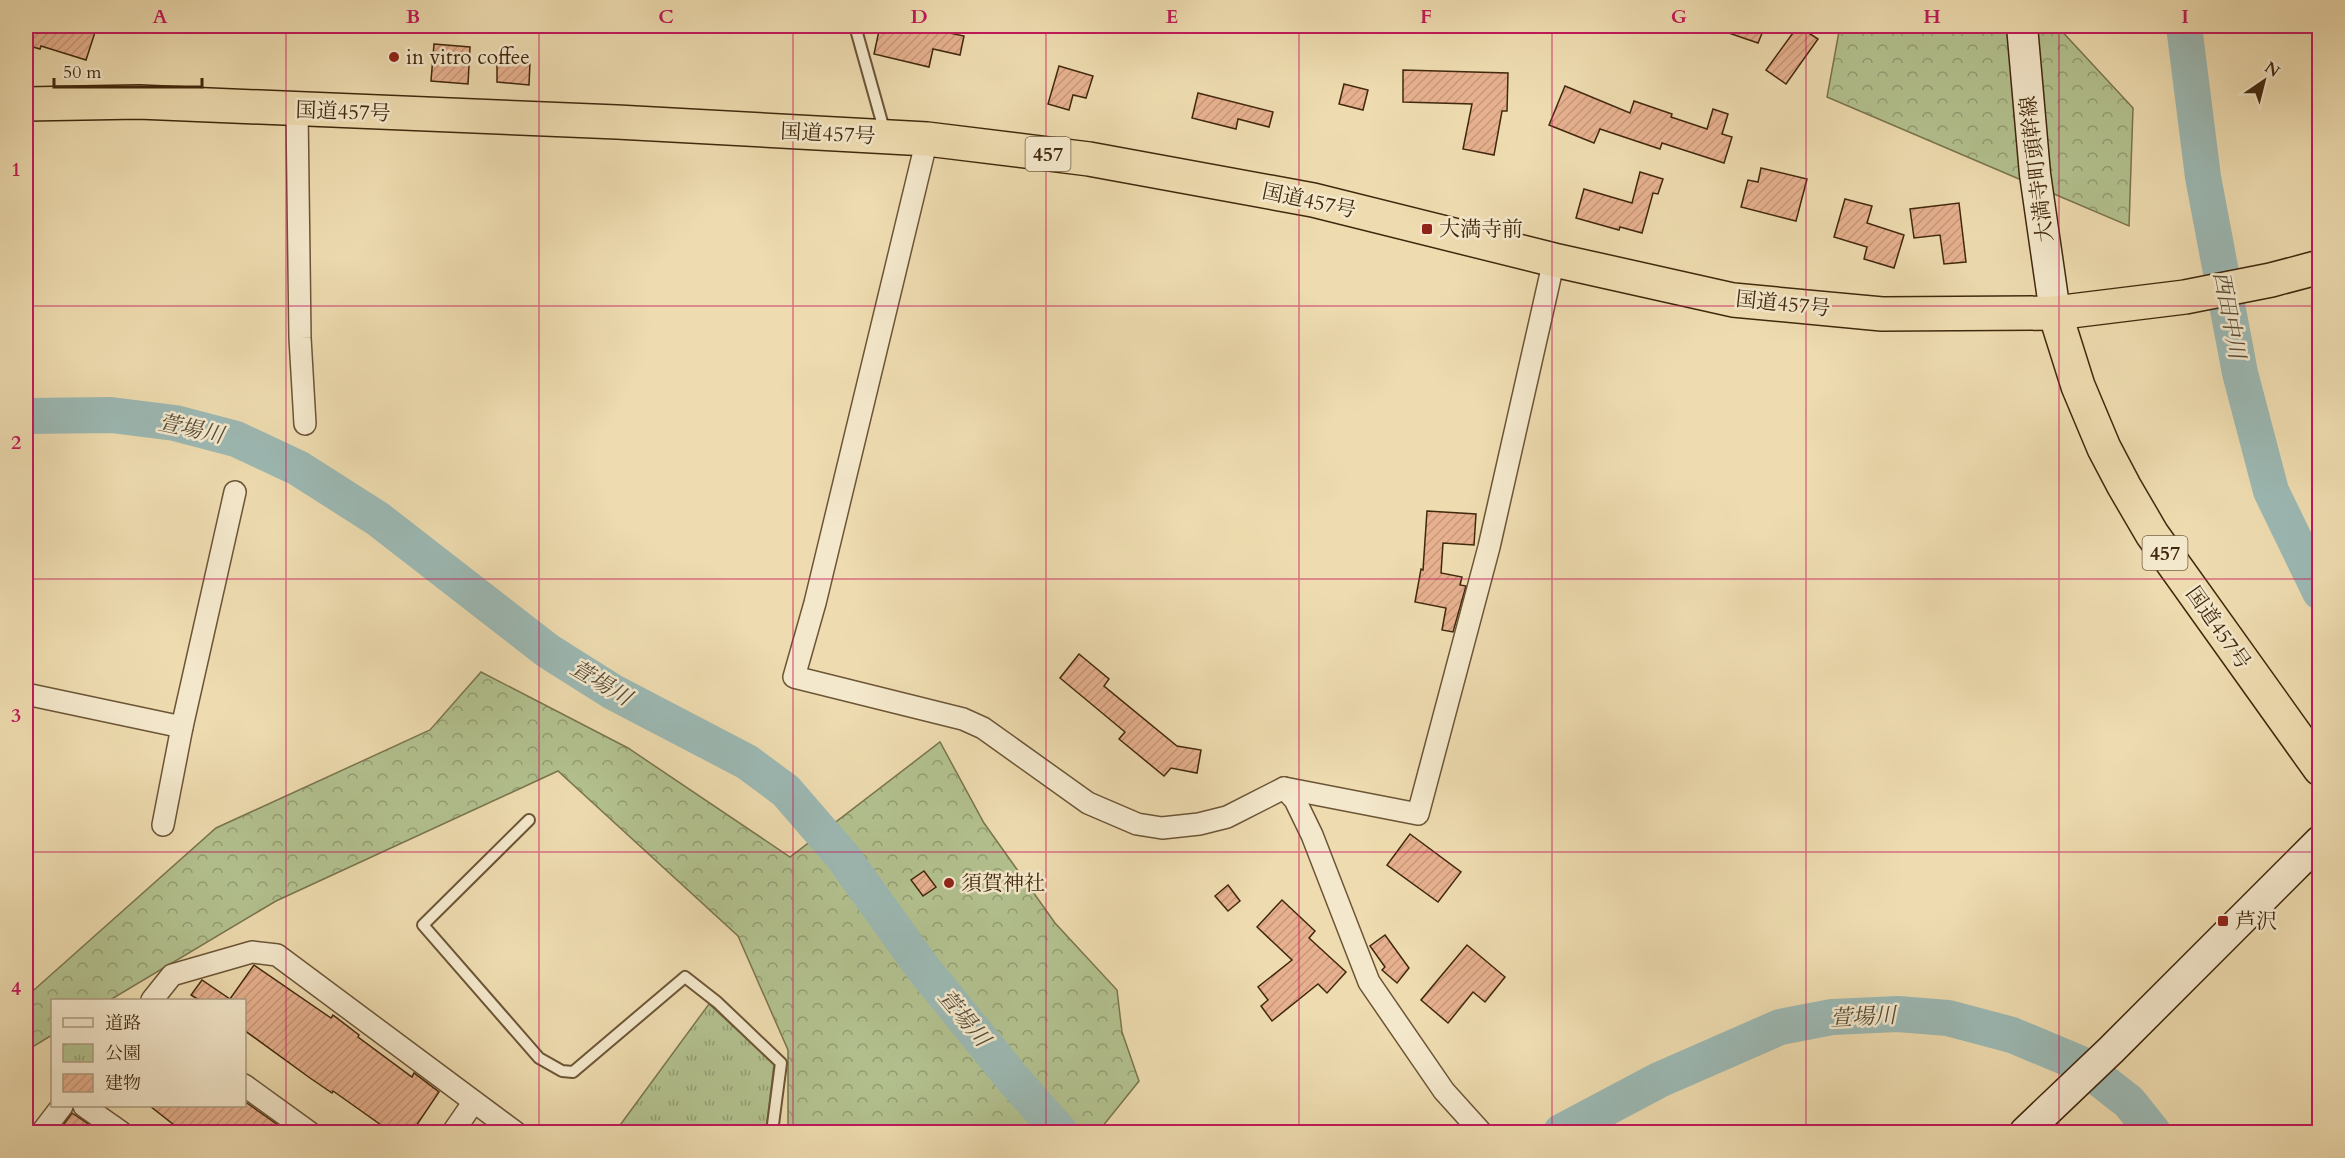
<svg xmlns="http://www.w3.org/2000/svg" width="2345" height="1158" font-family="Cardo,'Noto Serif JP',serif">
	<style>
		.forest { fill: url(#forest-crowns); stroke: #7a754e; stroke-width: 1.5 }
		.park { fill: url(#park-tufts); stroke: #7a754e; stroke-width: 1.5 }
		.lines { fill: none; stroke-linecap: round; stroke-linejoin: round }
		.river { stroke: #9cb9b4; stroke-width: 36 }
		.building { fill: url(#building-hatch); stroke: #41280d; stroke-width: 1.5 }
		.lane-casing { stroke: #6c5536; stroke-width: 14 }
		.street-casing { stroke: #6c5536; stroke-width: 24 }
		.secondary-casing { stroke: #41280d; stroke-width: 33 }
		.highway-casing { stroke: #41280d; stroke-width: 36 }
		.lane { stroke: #f4e8cc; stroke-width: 10 }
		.street { stroke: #f4e8cc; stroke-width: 21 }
		.secondary { stroke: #f4e8cc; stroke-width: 30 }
		.highway { stroke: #eedcb0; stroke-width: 33 }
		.grid { fill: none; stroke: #c2185b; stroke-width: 1.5; stroke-opacity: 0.55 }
		.poi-dot { fill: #8f2418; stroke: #f4e8cc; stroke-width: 2 }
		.labels { text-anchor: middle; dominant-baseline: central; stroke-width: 5; stroke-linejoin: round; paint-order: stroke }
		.shield { fill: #f4e8cc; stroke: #776246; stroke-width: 1.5 }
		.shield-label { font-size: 20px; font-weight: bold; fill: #41280d }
		.poi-label { font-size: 21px; fill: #41280d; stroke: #f4e8cc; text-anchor: start }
		.street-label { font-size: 21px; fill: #41280d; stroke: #f4e8cc }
		.water-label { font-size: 22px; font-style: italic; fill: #584c37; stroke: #f4e8cc }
		.neatline { fill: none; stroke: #c2185b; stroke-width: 2 }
		.grid-label { font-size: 20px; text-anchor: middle; font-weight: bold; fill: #c2185b }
	</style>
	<defs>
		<pattern id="forest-crowns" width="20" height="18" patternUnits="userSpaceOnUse" patternTransform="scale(1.5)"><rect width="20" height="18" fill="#b3c290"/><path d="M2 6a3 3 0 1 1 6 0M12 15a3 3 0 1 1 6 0" fill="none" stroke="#939e74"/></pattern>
		<pattern id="park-tufts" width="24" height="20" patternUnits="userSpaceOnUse" patternTransform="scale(1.5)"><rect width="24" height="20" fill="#b3c290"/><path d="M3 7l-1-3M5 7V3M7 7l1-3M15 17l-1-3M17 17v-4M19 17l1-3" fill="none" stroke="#939e74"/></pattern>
		<pattern id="building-hatch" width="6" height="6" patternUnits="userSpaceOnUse" patternTransform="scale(1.5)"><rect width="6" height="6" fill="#e7b18f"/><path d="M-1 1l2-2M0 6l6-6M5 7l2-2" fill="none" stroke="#c7987a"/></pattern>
	</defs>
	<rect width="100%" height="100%" fill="#eedcb0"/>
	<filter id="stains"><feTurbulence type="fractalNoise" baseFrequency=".00333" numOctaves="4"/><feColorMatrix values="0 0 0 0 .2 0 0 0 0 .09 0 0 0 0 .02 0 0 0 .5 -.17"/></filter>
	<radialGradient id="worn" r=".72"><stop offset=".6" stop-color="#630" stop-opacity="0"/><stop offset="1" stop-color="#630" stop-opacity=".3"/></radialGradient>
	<g class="forest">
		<polygon points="1840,26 2057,26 2133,108 2129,226 1827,97"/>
		<polygon points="481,672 628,748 790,857 940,742 984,823 1055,923 1117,990 1122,1032 1139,1081 1098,1132 788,1132 788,1050 738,936 558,771 276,901 110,1000 52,1000 52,1035 26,1051 26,997 216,828 430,730"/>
	</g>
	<polygon class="park" points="709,1004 774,1064 766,1132 615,1132"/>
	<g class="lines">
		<g class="river">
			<polyline points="2184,26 2203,177 2240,373 2271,491 2320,592"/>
			<polyline points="26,416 111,415 175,423 236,439 298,468 378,519 548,651 613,692 747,762 786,791 843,857 922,967 1013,1079 1060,1132"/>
			<polyline points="1561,1132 1659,1080 1780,1027 1832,1017 1898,1014 1948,1018 2012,1035 2079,1063 2129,1102 2153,1132"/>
		</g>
	</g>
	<g class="building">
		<polygon points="26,26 97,26 86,60 41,46 40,49 26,45"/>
		<polygon points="880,26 916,26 964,36 960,55 933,49 929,67 874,54"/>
		<polygon points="1714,26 1765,26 1758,43 1714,28"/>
		<polygon points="1798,26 1818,39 1786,84 1766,70"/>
		<polygon points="434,44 470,47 468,84 431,81"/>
		<polygon points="497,62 530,62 529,85 497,82"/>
		<polygon points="1059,66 1093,76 1086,98 1073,95 1069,110 1048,104"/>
		<polygon points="1403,70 1508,73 1507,111 1502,111 1494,155 1463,149 1472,104 1403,102"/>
		<polygon points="1344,84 1368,90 1363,110 1339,104"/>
		<polygon points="1565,86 1630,113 1634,101 1672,114 1671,117 1707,129 1713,109 1728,114 1722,134 1732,137 1724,163 1662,143 1660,149 1600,129 1594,143 1549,125"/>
		<polygon points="1198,93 1273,112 1269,127 1238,119 1236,129 1192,118"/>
		<polygon points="1761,168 1807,179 1796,221 1741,207 1748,180 1758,182"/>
		<polygon points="1640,172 1663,179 1658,194 1653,193 1642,233 1620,227 1619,230 1576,218 1584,189 1632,203"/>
		<polygon points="1845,199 1872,206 1867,223 1904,235 1894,268 1864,259 1867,247 1834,237"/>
		<polygon points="1959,203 1966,262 1944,264 1940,235 1914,238 1910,209"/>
		<polygon points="1427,511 1476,514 1474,545 1443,543 1441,573 1462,577 1460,585 1466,586 1453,632 1442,630 1446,608 1415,602 1421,569 1423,570"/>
		<polygon points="1079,654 1109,679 1104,686 1177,746 1201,750 1197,773 1171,768 1164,776 1119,739 1125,732 1060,678"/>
		<polygon points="1410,834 1461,872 1438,902 1387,865"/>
		<polygon points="924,871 936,887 923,896 911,880"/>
		<polygon points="1228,885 1240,901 1228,911 1215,896"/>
		<polygon points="1282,900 1315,931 1309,938 1346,972 1327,993 1318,984 1272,1021 1261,1006 1268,1000 1258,987 1292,960 1257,927"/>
		<polygon points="1385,935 1409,968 1397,983 1382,970 1385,967 1370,946"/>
		<polygon points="1467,945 1505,977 1485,1002 1473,992 1448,1023 1421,1000"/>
		<polygon points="254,965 331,1018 333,1015 359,1035 358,1037 412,1077 414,1073 439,1092 412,1132 391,1132 333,1091 332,1093 310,1078 244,1030 244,1000 199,1000 191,995 202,980 230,999"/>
		<polygon points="244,1101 288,1132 183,1132 150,1106 244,1106"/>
		<polygon points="72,1113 75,1115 100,1132 58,1132"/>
	</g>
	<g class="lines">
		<g class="lane-casing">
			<g id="lane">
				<polyline points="855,26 885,133"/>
				<polyline points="529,820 423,925 539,1058 562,1071 573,1072 685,977 717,1002 781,1063 772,1132"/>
			</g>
		</g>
		<g class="street-casing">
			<g id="street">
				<polyline points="297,110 300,338 305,424"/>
				<polyline points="927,139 815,603 794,677 963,719 983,728 1088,803 1137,824 1162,828 1199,824 1227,817 1284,788 1418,814 1489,547 1554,260"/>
				<polyline points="26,694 182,727"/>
				<polyline points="1284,788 1295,800 1312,835 1369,982 1444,1091 1481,1132"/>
				<polyline points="163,825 182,727 235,492"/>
				<polyline points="152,1000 172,975 252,952 277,955 515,1132"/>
				<polyline points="244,1085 309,1132"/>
				<polyline points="84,1106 121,1132"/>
				<polyline points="42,1132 62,1106"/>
				<polyline points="453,1132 473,1103"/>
			</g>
		</g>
		<g class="secondary-casing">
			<g id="secondary">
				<polyline points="2022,26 2035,174 2055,313"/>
				<polyline points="2025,1132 2111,1050 2320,841"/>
			</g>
		</g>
		<g class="highway-casing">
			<g id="highway">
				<polyline points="26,104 139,102 617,122 927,139 1089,159 1313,200 1554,260 1733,300 1882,314 2055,313 2185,297 2271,280 2320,267"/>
				<polyline points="2055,313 2078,386 2104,448 2124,486 2152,534 2320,769"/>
			</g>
		</g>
		<use href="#lane" class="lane"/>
		<use href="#street" class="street"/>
		<use href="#secondary" class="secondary"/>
		<use href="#highway" class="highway"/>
	</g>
	<path class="grid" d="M286 26V1132M539 26V1132M793 26V1132M1046 26V1132M1299 26V1132M1552 26V1132M1806 26V1132M2059 26V1132M26 306H2320M26 579H2320M26 852H2320"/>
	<g class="poi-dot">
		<circle cx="394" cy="57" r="6"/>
		<rect x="1421" y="223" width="12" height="12" rx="3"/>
		<circle cx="949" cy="883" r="6"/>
		<rect x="2217" y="915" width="12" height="12" rx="3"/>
	</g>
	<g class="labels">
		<g class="shield">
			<rect x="1025.5" y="137" width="45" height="34" rx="4.5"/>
			<rect x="2142.5" y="536" width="45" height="34" rx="4.5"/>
		</g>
		<g class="shield-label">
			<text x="1048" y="154">457</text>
			<text x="2165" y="553">457</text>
		</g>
		<g class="poi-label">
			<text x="406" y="57">in vitro coffee</text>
			<text x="1439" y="229">大満寺前</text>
			<text x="961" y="883">須賀神社</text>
			<text x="2235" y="921">芦沢</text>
		</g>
		<g class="street-label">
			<text transform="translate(343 112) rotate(2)">国道457号</text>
			<text transform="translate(828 134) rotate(3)">国道457号</text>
			<text transform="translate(2037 169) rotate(-97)">大満寺町頭幹線</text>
			<text transform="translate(1309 201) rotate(12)">国道457号</text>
			<text transform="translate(1783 304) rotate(6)">国道457号</text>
			<text transform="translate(2218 628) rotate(55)">国道457号</text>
		</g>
		<g class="water-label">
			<text transform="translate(2229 315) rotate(79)">西田中川</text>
			<text transform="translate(191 429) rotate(12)">萱場川</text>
			<text transform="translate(601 683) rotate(31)">萱場川</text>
			<text transform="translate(1863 1017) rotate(-3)">萱場川</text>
			<text transform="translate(964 1018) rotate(50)">萱場川</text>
		</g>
	</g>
	<rect width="2345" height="1158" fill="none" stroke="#eedcb0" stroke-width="66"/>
	<rect x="51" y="999" width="195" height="108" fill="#f4e8cc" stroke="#ac9b80" stroke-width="1.5"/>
	<rect x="63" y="1018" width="30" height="9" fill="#f4e8cc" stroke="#ac9b80" stroke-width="1.5"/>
	<text x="105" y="1029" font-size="18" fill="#41280d">道路</text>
	<rect x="63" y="1044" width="30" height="18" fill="url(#park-tufts)" stroke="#ac9b80" stroke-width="1.5"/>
	<text x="105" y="1059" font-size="18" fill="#41280d">公園</text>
	<rect x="63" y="1074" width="30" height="18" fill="url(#building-hatch)" stroke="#ac9b80" stroke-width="1.5"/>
	<text x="105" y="1089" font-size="18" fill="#41280d">建物</text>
	<g transform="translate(2264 81) rotate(35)" stroke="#f4e8cc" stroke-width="4.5" paint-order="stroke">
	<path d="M0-4.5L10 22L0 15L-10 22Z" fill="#41280d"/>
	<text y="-9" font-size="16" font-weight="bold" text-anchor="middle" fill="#41280d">N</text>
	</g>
	<path d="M54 78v9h148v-9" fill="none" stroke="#41280d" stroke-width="3"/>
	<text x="63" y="78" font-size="18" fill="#41280d" stroke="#f4e8cc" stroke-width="4.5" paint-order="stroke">50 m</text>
	<rect x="33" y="33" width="2279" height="1092" class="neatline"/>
	<g class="grid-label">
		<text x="160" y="23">A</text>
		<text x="413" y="23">B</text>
		<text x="666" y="23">C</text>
		<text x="919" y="23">D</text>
		<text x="1172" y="23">E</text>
		<text x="1426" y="23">F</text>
		<text x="1679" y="23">G</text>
		<text x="1932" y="23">H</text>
		<text x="2185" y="23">I</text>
		<text x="16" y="176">1</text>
		<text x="16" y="449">2</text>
		<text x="16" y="722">3</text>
		<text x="16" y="995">4</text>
	</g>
	<rect width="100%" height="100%" filter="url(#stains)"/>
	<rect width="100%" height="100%" fill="url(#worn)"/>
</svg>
